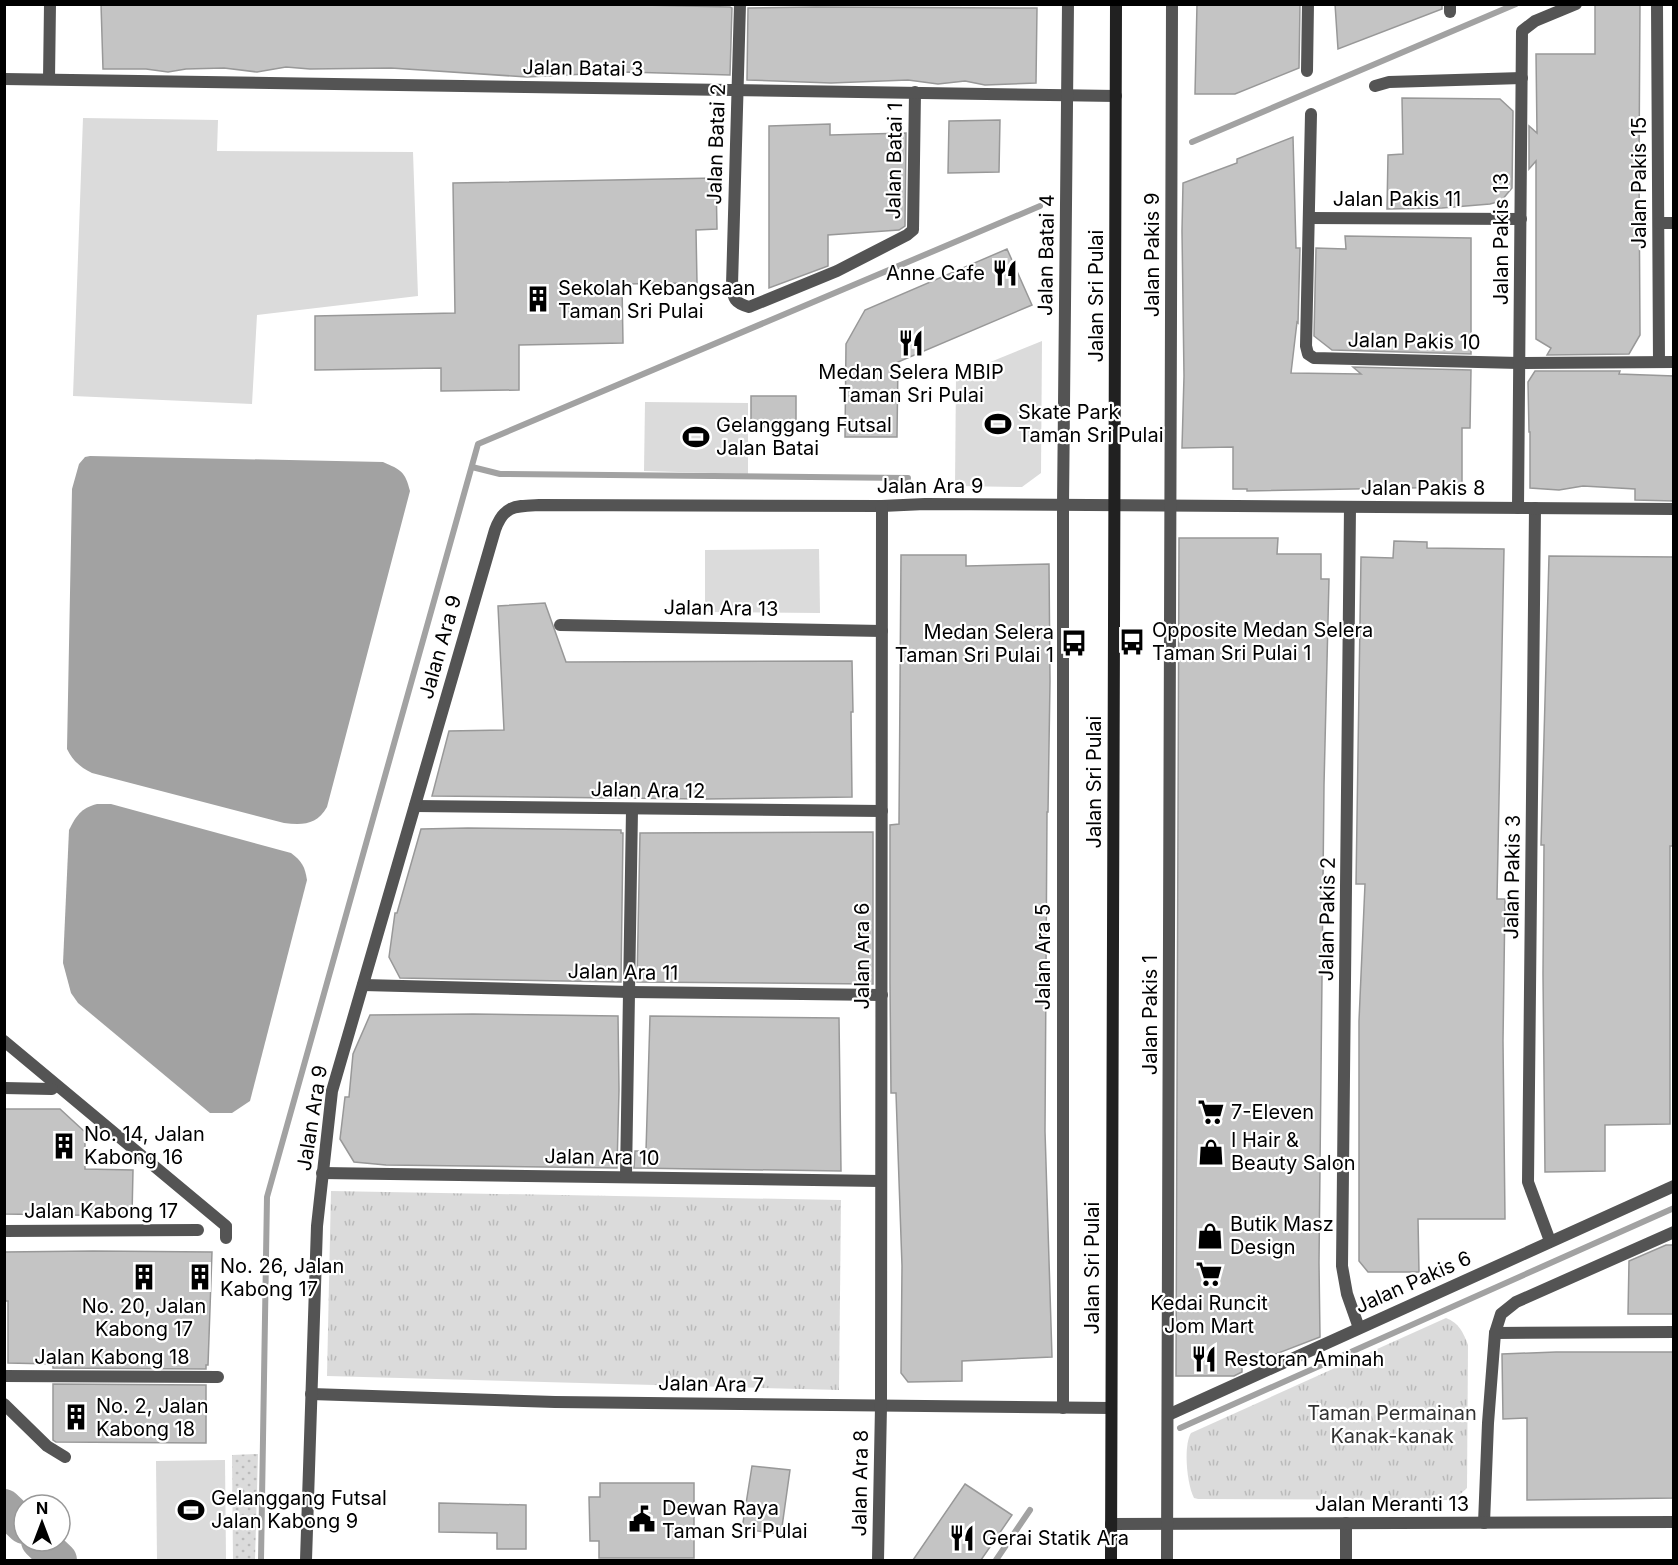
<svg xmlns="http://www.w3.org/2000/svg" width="1678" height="1565" font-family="Inter,sans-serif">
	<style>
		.grass { fill: url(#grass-dots) }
		.park { fill: url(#park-tufts) }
		.pitch { fill: #dbdbdb }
		.water { fill: #a2a2a2 }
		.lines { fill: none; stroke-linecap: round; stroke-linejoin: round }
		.stream { stroke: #a2a2a2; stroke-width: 6 }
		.river { stroke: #a2a2a2; stroke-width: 36 }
		.building { fill: #c4c4c4; stroke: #989898; stroke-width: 1.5 }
		.street { stroke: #545454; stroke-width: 12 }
		.secondary { stroke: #212121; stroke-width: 12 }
		.labels { text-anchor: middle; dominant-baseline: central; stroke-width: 4.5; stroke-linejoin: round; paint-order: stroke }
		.street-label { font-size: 20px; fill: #000; stroke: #fff }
		.poi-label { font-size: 20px; fill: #000; stroke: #fff; text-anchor: start }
		.park-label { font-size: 20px; fill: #323232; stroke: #fff }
	</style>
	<defs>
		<pattern id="grass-dots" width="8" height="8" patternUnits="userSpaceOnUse" patternTransform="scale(1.5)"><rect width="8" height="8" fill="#dbdbdb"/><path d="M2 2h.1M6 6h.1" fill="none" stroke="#bababa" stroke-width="1.8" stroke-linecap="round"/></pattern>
		<pattern id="park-tufts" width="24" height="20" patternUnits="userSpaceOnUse" patternTransform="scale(1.5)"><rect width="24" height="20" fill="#dbdbdb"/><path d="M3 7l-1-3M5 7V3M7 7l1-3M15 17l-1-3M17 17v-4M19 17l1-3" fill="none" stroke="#bababa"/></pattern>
	</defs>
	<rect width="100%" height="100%" fill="#fff"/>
	<polygon class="grass" points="258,1454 255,1560 233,1560 232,1455"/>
	<g class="park">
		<polygon points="331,1191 841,1200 839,1390 327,1376"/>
		<path d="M1446 1318C1459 1323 1463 1332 1468 1345L1467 1488 1456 1498 1448 1500 1198 1499 1194 1498C1187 1485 1183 1446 1191 1433Z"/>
	</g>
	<g class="pitch">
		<polygon points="83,118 218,120 217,151 413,152 418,296 257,315 252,404 73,396"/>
		<polygon points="1042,341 1041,473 1022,487 955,486 956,376"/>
		<polygon points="645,402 748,403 748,474 644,471"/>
		<polygon points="819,549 820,613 705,612 705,550"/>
		<polygon points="225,1460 226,1559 157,1560 156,1461"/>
	</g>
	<g class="water">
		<path d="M90 456 383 462C401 470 405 471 410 491L327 807C317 825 303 825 284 823L92 773C80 767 73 761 67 749L72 489 79 464 85 457Z"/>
		<path d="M97 804H111L291 853C302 861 305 867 307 880L250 1101 232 1113H210L78 1003 71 993 63 963 69 830C76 816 81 808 97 804Z"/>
	</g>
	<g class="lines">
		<g class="stream">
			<polyline points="1192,142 1516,4"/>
			<polyline points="472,467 500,474 908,478"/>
			<polyline points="1180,1428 1674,1208"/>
			<polyline points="261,1560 267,1197 478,444 1040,206"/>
			<polyline points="996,1560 1030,1510"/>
		</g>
		<g class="river">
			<polyline points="4,1507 24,1526"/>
			<polyline points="39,1541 59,1560"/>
		</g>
	</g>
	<g class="building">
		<polygon points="101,4 596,4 730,7 732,8 730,75 626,72 527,77 391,68 310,69 286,67 257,72 224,68 186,69 168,72 146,69 103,69"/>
		<polygon points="1197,4 1300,4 1299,68 1235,94 1195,94"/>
		<polygon points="1335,4 1442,4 1442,9 1338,49"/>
		<polygon points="1595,4 1640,4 1639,167 1640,335 1629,354 1547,355 1551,348 1536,339 1536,161 1529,169 1529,126 1537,133 1536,54 1595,54"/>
		<polygon points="816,7 1037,8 1036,83 985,85 965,81 938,84 908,80 831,83 747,80 748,8"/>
		<polygon points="1402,98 1500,99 1513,111 1512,188 1501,201 1490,204 1442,208 1387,209 1388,155 1403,154"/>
		<polygon points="1000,120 999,172 948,173 949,121"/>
		<polygon points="830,124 830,135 906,133 905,226 899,230 828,235 828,266 769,288 769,126"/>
		<polygon points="1293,137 1296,248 1300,248 1298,323 1297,322 1291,373 1361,374 1353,367 1471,370 1470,428 1462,428 1462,487 1247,491 1247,489 1233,489 1233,447 1182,448 1184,376 1182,231 1183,183 1237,163 1237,159"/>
		<polygon points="716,178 717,229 696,230 697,283 622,284 623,343 519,345 519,390 441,391 441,368 315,370 315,316 455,313 453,183"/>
		<polygon points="1345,236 1471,238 1471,354 1332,350 1314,336 1316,248 1346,249"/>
		<polygon points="1007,249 1032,305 898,362 897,437 845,437 846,344 865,310"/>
		<polygon points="1535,371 1620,371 1619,374 1674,376 1674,501 1635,500 1635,489 1583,486 1559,490 1530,488 1530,432 1529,432 1528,382"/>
		<rect x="751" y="396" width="45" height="31"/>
		<polygon points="1179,538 1278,538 1277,554 1321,554 1321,579 1329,579 1324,785 1319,1263 1320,1337 1268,1357 1242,1356 1242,1372 1234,1376 1176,1376"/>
		<polygon points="1394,541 1427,542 1427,548 1504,549 1497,899 1505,899 1503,1041 1505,1219 1418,1219 1419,1272 1368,1272 1359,1261 1359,1021 1365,884 1356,884 1361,557 1393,558"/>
		<polygon points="901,555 966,555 966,566 1049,564 1050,681 1048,812 1047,812 1045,1131 1052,1357 962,1361 962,1381 908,1382 901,1373 902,1266 898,1152 896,1093 891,1093 890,984 890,825 899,824"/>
		<polygon points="1549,556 1674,557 1674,846 1670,846 1670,1124 1605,1125 1605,1171 1545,1172 1543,974 1544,845 1541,845"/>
		<polygon points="545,603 566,662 852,661 853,712 851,712 852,797 705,799 432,796 449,731 504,730 498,606"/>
		<polygon points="468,828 621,830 621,833 623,833 621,982 400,978 389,957 395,913 397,913 421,829"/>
		<polygon points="873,832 873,984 637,982 640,833"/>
		<polygon points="473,1014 618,1016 619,1090 617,1168 386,1165 354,1162 340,1139 345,1097 349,1097 353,1054 370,1015"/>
		<polygon points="650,1016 839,1018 841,1171 634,1168 635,1151 646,1151"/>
		<polygon points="4,1109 60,1109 85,1132 85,1169 133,1170 132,1216 4,1214"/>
		<polygon points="1666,1245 1674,1245 1674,1314 1628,1314 1629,1261"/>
		<polygon points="93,1251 212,1252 208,1365 206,1365 206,1369 53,1368 53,1364 8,1363 8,1301 4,1301 4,1252"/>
		<polygon points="1556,1352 1674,1352 1674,1498 1527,1500 1527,1418 1503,1419 1502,1354"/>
		<polygon points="53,1384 206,1385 206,1443 56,1442 53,1440"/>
		<polygon points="752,1466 790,1470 781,1534 742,1529"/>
		<polygon points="600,1483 694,1483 694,1558 599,1558 599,1541 590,1541 589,1497 600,1497"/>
		<polygon points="965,1484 1012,1515 981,1560 913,1560"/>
		<polygon points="439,1503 526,1505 526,1549 497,1549 497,1533 439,1532"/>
	</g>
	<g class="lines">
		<g class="street">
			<path d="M740 4 732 285C733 299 735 303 749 307L837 271 907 235 913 230 915 92"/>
			<polyline points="1657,4 1659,362"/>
			<polyline points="1450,12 1450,4"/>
			<polyline points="1307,71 1308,4"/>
			<polyline points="4,79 1116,96"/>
			<polyline points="49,79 50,4"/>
			<polyline points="1375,86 1389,82 1522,78"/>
			<polyline points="1311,114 1306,346 1308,354 1314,358 1519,363 1674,362"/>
			<polyline points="1309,218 1521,219"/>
			<polyline points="1659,223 1674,223"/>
			<polyline points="1350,507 1342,1266 1347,1294 1359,1328"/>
			<polyline points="1518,508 1522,31 1535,21 1576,4"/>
			<polyline points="1535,508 1528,1182 1550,1241"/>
			<polyline points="560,625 882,631"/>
			<polyline points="415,806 882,811"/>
			<polyline points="363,985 629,992 882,995"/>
			<polyline points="4,1041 226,1226 226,1238"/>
			<polyline points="4,1088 52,1089"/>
			<polyline points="322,1173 881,1181"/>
			<polyline points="626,1176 632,810"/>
			<polyline points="4,1231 198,1230"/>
			<polyline points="1495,1333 1674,1332"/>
			<polyline points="4,1376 218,1377"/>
			<polyline points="311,1394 555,1402 1111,1408"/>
			<polyline points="4,1404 47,1446 65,1457"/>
			<polyline points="1063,1408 1063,505 1068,4"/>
			<polyline points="1168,1415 1674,1186"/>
			<polyline points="1346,1523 1346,1560"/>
			<polyline points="1484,1523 1488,1423 1495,1333 1501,1314 1516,1302 1674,1232"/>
			<polyline points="1111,1524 1674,1522"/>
			<path d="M306 1560 317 1226 332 1091 495 530C504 505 515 506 539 505L882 506 925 504 1674 509"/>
			<polyline points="878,1560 881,1406 882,506"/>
			<polyline points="1167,1560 1172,4"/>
		</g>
		<polyline class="secondary" points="1111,1560 1116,4"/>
	</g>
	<defs>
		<g id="restaurant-bare" transform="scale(2.07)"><path d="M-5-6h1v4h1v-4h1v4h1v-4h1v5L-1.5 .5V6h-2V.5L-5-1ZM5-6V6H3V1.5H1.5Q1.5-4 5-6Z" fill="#000" stroke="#fff" stroke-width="2.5" paint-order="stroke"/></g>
		<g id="building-bare" transform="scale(2.07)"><path d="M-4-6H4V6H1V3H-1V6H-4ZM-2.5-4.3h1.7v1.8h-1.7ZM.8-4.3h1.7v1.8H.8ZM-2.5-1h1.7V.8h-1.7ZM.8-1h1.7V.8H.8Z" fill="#000" stroke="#fff" stroke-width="2.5" paint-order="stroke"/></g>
		<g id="stadium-bare" transform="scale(2.07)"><path d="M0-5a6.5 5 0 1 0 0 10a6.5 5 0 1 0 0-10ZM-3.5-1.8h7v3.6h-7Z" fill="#000" stroke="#fff" stroke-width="2.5" paint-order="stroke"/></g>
		<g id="bus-bare" transform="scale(2.07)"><path d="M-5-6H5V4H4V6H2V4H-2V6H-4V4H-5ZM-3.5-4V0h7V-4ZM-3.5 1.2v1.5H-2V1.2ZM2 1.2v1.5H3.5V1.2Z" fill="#000" stroke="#fff" stroke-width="2.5" paint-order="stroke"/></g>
		<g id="supermarket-bare" transform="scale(2.07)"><path d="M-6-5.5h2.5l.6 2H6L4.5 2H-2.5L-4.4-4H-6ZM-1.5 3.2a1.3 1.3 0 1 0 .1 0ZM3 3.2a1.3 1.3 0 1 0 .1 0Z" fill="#000" stroke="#fff" stroke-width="2.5" paint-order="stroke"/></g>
		<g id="shop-bare" transform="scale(2.07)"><path d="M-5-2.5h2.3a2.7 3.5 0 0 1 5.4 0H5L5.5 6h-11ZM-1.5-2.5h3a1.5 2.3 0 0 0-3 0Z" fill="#000" stroke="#fff" stroke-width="2.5" paint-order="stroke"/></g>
		<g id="civic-bare" transform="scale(2.07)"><path d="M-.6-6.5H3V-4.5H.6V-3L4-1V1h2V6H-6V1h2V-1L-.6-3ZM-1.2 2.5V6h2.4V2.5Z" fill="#000" stroke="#fff" stroke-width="2.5" paint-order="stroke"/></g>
	</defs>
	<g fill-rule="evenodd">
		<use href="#restaurant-bare" x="1005" y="273"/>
		<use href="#building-bare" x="538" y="299"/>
		<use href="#restaurant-bare" x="911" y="343"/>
		<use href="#stadium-bare" x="998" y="424"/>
		<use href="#stadium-bare" x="696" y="437"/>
		<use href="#bus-bare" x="1132" y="642"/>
		<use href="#bus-bare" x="1074" y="643"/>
		<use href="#supermarket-bare" x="1211" y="1112"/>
		<use href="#building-bare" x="64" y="1146"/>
		<use href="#shop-bare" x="1211" y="1152"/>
		<use href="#shop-bare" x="1210" y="1236"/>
		<use href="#supermarket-bare" x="1209" y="1274"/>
		<use href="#building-bare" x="144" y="1277"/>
		<use href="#building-bare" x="200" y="1277"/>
		<use href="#restaurant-bare" x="1204" y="1359"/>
		<use href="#building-bare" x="76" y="1417"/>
		<use href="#stadium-bare" x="191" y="1510"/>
		<use href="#civic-bare" x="642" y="1519"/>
		<use href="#restaurant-bare" x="962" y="1538"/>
	</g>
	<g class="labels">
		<g class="street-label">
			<text transform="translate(583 68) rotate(1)">Jalan Batai 3</text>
			<text transform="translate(716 144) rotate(-88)">Jalan Batai 2</text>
			<text transform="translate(894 161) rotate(-89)">Jalan Batai 1</text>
			<text transform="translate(1639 183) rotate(-90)">Jalan Pakis 15</text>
			<text x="1397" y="199">Jalan Pakis 11</text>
			<text transform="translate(1501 239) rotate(-90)">Jalan Pakis 13</text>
			<text transform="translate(1046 255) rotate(-89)">Jalan Batai 4</text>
			<text transform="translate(1152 255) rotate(-90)">Jalan Pakis 9</text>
			<text transform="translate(1096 296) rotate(-90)">Jalan Sri Pulai</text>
			<text transform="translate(1414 341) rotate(1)">Jalan Pakis 10</text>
			<text x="930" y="486">Jalan Ara 9</text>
			<text x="1423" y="488">Jalan Pakis 8</text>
			<text transform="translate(721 608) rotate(1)">Jalan Ara 13</text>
			<text transform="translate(440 647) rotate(-74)">Jalan Ara 9</text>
			<text transform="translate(1094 782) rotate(-90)">Jalan Sri Pulai</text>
			<text transform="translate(648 790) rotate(1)">Jalan Ara 12</text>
			<text transform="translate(1512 877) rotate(-89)">Jalan Pakis 3</text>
			<text transform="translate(1327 919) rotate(-89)">Jalan Pakis 2</text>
			<text transform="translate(862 956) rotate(-90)">Jalan Ara 6</text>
			<text transform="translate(1043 957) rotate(-90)">Jalan Ara 5</text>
			<text transform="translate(623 972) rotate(1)">Jalan Ara 11</text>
			<text transform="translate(1150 1015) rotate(-90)">Jalan Pakis 1</text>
			<text transform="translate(312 1118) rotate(-81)">Jalan Ara 9</text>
			<text transform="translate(602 1157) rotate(1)">Jalan Ara 10</text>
			<text x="101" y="1211">Jalan Kabong 17</text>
			<text transform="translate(1092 1268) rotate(-90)">Jalan Sri Pulai</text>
			<text transform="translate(1413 1282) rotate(-24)">Jalan Pakis 6</text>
			<text x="112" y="1357">Jalan Kabong 18</text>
			<text transform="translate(711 1384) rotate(1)">Jalan Ara 7</text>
			<text transform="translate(860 1483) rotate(-89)">Jalan Ara 8</text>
			<text x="1392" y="1504">Jalan Meranti 13</text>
		</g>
		<g class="poi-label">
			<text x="985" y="273" text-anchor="end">Anne Cafe</text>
			<text x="558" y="288">Sekolah Kebangsaan<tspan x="558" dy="23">Taman Sri Pulai</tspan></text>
			<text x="911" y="372" text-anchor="middle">Medan Selera MBIP<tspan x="911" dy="23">Taman Sri Pulai</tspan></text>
			<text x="1018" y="412">Skate Park<tspan x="1018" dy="23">Taman Sri Pulai</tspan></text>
			<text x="716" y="425">Gelanggang Futsal<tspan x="716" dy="23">Jalan Batai</tspan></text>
			<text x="1152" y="630">Opposite Medan Selera<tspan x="1152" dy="23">Taman Sri Pulai 1</tspan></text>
			<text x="1054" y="632" text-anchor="end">Medan Selera<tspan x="1054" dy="23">Taman Sri Pulai 1</tspan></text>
			<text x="1231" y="1112">7-Eleven</text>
			<text x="84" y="1134">No. 14, Jalan<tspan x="84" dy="23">Kabong 16</tspan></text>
			<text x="1231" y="1140">I Hair &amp;<tspan x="1231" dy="23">Beauty Salon</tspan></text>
			<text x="1230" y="1224">Butik Masz<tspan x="1230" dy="23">Design</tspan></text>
			<text x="220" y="1266">No. 26, Jalan<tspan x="220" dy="23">Kabong 17</tspan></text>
			<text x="1209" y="1303" text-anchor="middle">Kedai Runcit<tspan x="1209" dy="23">Jom Mart</tspan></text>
			<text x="144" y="1306" text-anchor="middle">No. 20, Jalan<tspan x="144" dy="23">Kabong 17</tspan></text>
			<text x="1224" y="1359">Restoran Aminah</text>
			<text x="96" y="1406">No. 2, Jalan<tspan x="96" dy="23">Kabong 18</tspan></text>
			<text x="211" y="1498">Gelanggang Futsal<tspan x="211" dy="23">Jalan Kabong 9</tspan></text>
			<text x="662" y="1508">Dewan Raya<tspan x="662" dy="23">Taman Sri Pulai</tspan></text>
			<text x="982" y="1538">Gerai Statik Ara</text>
		</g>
		<g class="park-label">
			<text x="1392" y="1413">Taman Permainan<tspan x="1392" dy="23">Kanak-kanak</tspan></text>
		</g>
	</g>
	<rect width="1678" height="1565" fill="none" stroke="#000000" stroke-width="12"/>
	<g transform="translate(42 1523)"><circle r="28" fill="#ffffff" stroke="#999999" stroke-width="1.5"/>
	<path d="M0-4.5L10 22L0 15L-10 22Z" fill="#000000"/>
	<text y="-9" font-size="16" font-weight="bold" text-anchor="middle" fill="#000000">N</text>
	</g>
</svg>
